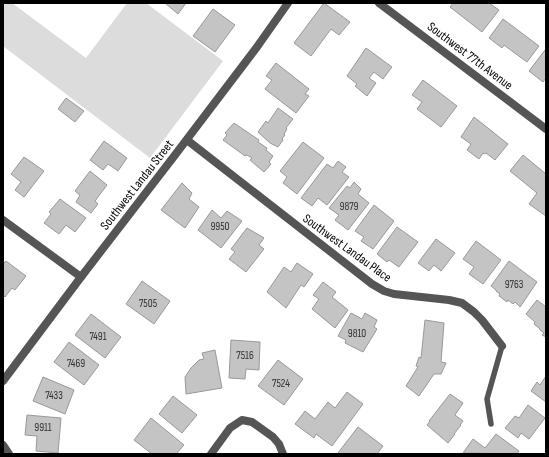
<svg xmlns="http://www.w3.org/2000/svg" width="549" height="457" font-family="'Sofia Sans Condensed',sans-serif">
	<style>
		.green { fill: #dcdcdc }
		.building { fill: #c4c4c4; stroke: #999 }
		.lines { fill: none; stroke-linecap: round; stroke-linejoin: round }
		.service { stroke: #555; stroke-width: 5.5 }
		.minor { stroke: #555; stroke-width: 8 }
		.labels { text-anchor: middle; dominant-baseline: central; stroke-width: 3; stroke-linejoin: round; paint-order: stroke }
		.number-label { font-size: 11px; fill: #313131 }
		.street-label { font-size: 13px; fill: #000; stroke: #fff }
	</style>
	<rect width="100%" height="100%" fill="#fff"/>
	<polygon class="green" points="3,3 12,3 86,58 127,3 146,3 223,61 150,158 3,46"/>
	<g class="building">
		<polygon points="165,3 186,3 178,14"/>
		<polygon points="324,3 350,22 339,35 331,29 311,56 294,43"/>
		<polygon points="453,3 489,3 499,10 482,32 450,7"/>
		<polygon points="213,9 235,25 215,52 193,36"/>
		<polygon points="503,19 539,46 527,62 512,51 504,45 502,48 489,38"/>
		<polygon points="366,48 392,67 383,79 374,72 369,78 376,83 367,96 355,86 357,84 347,76"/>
		<polygon points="545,50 546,52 546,78 543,82 529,71"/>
		<polygon points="276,63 309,89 305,94 309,96 296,113 265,89 272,80 266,76"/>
		<polygon points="423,80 457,106 441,127 417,109 422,102 412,95"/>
		<polygon points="66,98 84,111 75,122 58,109"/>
		<polygon points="278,108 293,119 286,128 287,129 284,134 285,135 282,139 283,140 278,147 270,143 258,132 266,121 268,123"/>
		<polygon points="474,117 508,144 495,160 486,153 485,154 483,153 479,159 467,150 471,144 461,137"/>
		<polygon points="234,123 259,140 258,142 267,148 266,150 273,156 269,162 271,164 264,172 250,160 252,158 247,155 245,156 223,140 227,135 225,133"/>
		<polygon points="104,141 127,158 118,171 108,164 103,170 90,160"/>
		<polygon points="303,142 324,158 297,194 283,183 287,177 280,171"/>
		<polygon points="523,155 546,174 546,216 529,204 537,193 510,171"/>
		<polygon points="24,157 44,171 24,197 15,190 21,182 11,174"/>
		<polygon points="338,161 346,167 342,172 349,177 327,205 318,198 312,206 301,198 327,164 333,168"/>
		<polygon points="90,171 107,185 95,201 98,204 91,213 76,202 80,195 75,191"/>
		<polygon points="354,182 361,189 358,194 369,203 348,230 335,220 339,215 329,208 347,186 350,188"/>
		<polygon points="182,183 192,193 189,199 199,207 185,228 161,210"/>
		<polygon points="60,199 86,218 75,232 66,225 59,234 44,223 51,214 49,212"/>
		<polygon points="374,205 394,221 373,249 361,241 364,237 355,231"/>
		<polygon points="212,210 221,218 227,211 242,221 221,248 198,230"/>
		<polygon points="397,227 418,242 399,267 389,260 387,262 377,254"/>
		<polygon points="247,228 264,238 259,245 264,249 246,272 229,259 235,252 231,249"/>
		<polygon points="436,239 455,253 441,271 434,265 429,271 418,263"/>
		<polygon points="476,241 501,260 483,284 469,274 474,267 463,259"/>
		<polygon points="6,261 26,276 15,290 12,288 5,297 3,295 3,264"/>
		<polygon points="509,261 537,282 520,307 515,302 513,304 508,300 507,302 499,296 500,294 496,291 496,290 491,286"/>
		<polygon points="297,263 313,274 304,287 301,285 286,308 267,292 284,267 291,272"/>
		<polygon points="142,281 170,301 154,324 126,304"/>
		<polygon points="323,282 336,292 332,297 348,310 335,328 312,309 319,299 313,295"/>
		<polygon points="537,300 546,307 546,337 542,335 544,333 540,330 540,329 534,324 535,322 526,314"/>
		<polygon points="351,313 362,319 365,313 377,320 374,327 377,329 363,352 345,343 346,340 338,336"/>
		<polygon points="91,314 121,337 105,358 75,335"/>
		<polygon points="425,320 444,323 441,362 446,363 441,374 434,374 419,396 406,386 418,367 416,366 419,357 421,358"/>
		<polygon points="231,340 260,342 259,370 246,369 245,379 229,378"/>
		<polygon points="69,342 99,365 84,385 54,362"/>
		<polygon points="215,350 222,388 186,394 185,377 191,368 199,360 204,359 202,353"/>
		<polygon points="278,360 303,379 284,405 258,386"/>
		<polygon points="546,376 546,402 531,391 537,382 540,385"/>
		<polygon points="43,377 74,390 65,414 33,401"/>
		<polygon points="347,392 363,404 332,446 316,434 314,438 295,424 305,411 315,419 328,402 335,408"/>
		<polygon points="450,394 463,403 455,415 463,421 460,425 461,425 454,434 455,434 448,443 427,425 430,421 429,421"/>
		<polygon points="173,396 197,415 182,433 159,414"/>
		<polygon points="528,405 545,418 529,439 521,433 518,438 505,428 515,416 519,418"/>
		<polygon points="27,415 61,418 58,453 36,451 37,436 25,435"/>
		<polygon points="151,418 184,445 176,454 152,454 134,440"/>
		<polygon points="358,427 383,446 377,454 339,454 338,453"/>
		<polygon points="496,434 519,451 517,454 463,453 473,439 485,448"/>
	</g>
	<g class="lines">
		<polyline class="service" points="491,424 487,399 502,346"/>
		<g class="minor">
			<polyline points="379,3 546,129"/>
			<polyline points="187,140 372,284 384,291 394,294 449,300 462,303 474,312 482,320 502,346"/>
			<polyline points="3,220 81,277"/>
			<polyline points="3,381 81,277 175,155 257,47 288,3"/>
			<polyline points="3,445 9,454"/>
			<polyline points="211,454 230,428 242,420 252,422 273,437 279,444 283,454"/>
		</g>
	</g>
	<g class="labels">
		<g class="number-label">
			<text x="349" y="206">9879</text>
			<text x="220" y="226">9950</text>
			<text x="514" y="284">9763</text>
			<text x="148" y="303">7505</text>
			<text x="357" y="333">9810</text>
			<text x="98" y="336">7491</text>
			<text x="245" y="355">7516</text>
			<text x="76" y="363">7469</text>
			<text x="281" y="383">7524</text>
			<text x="54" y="395">7433</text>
			<text x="43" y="427">9911</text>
		</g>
		<g class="street-label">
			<text transform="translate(470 56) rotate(37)">Southwest 77th Avenue</text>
			<text transform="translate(137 185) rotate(-52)">Southwest Landau Street</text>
			<text transform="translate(347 248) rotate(36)">Southwest Landau Place</text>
		</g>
	</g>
	<rect width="549" height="457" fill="none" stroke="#000000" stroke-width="8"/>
</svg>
